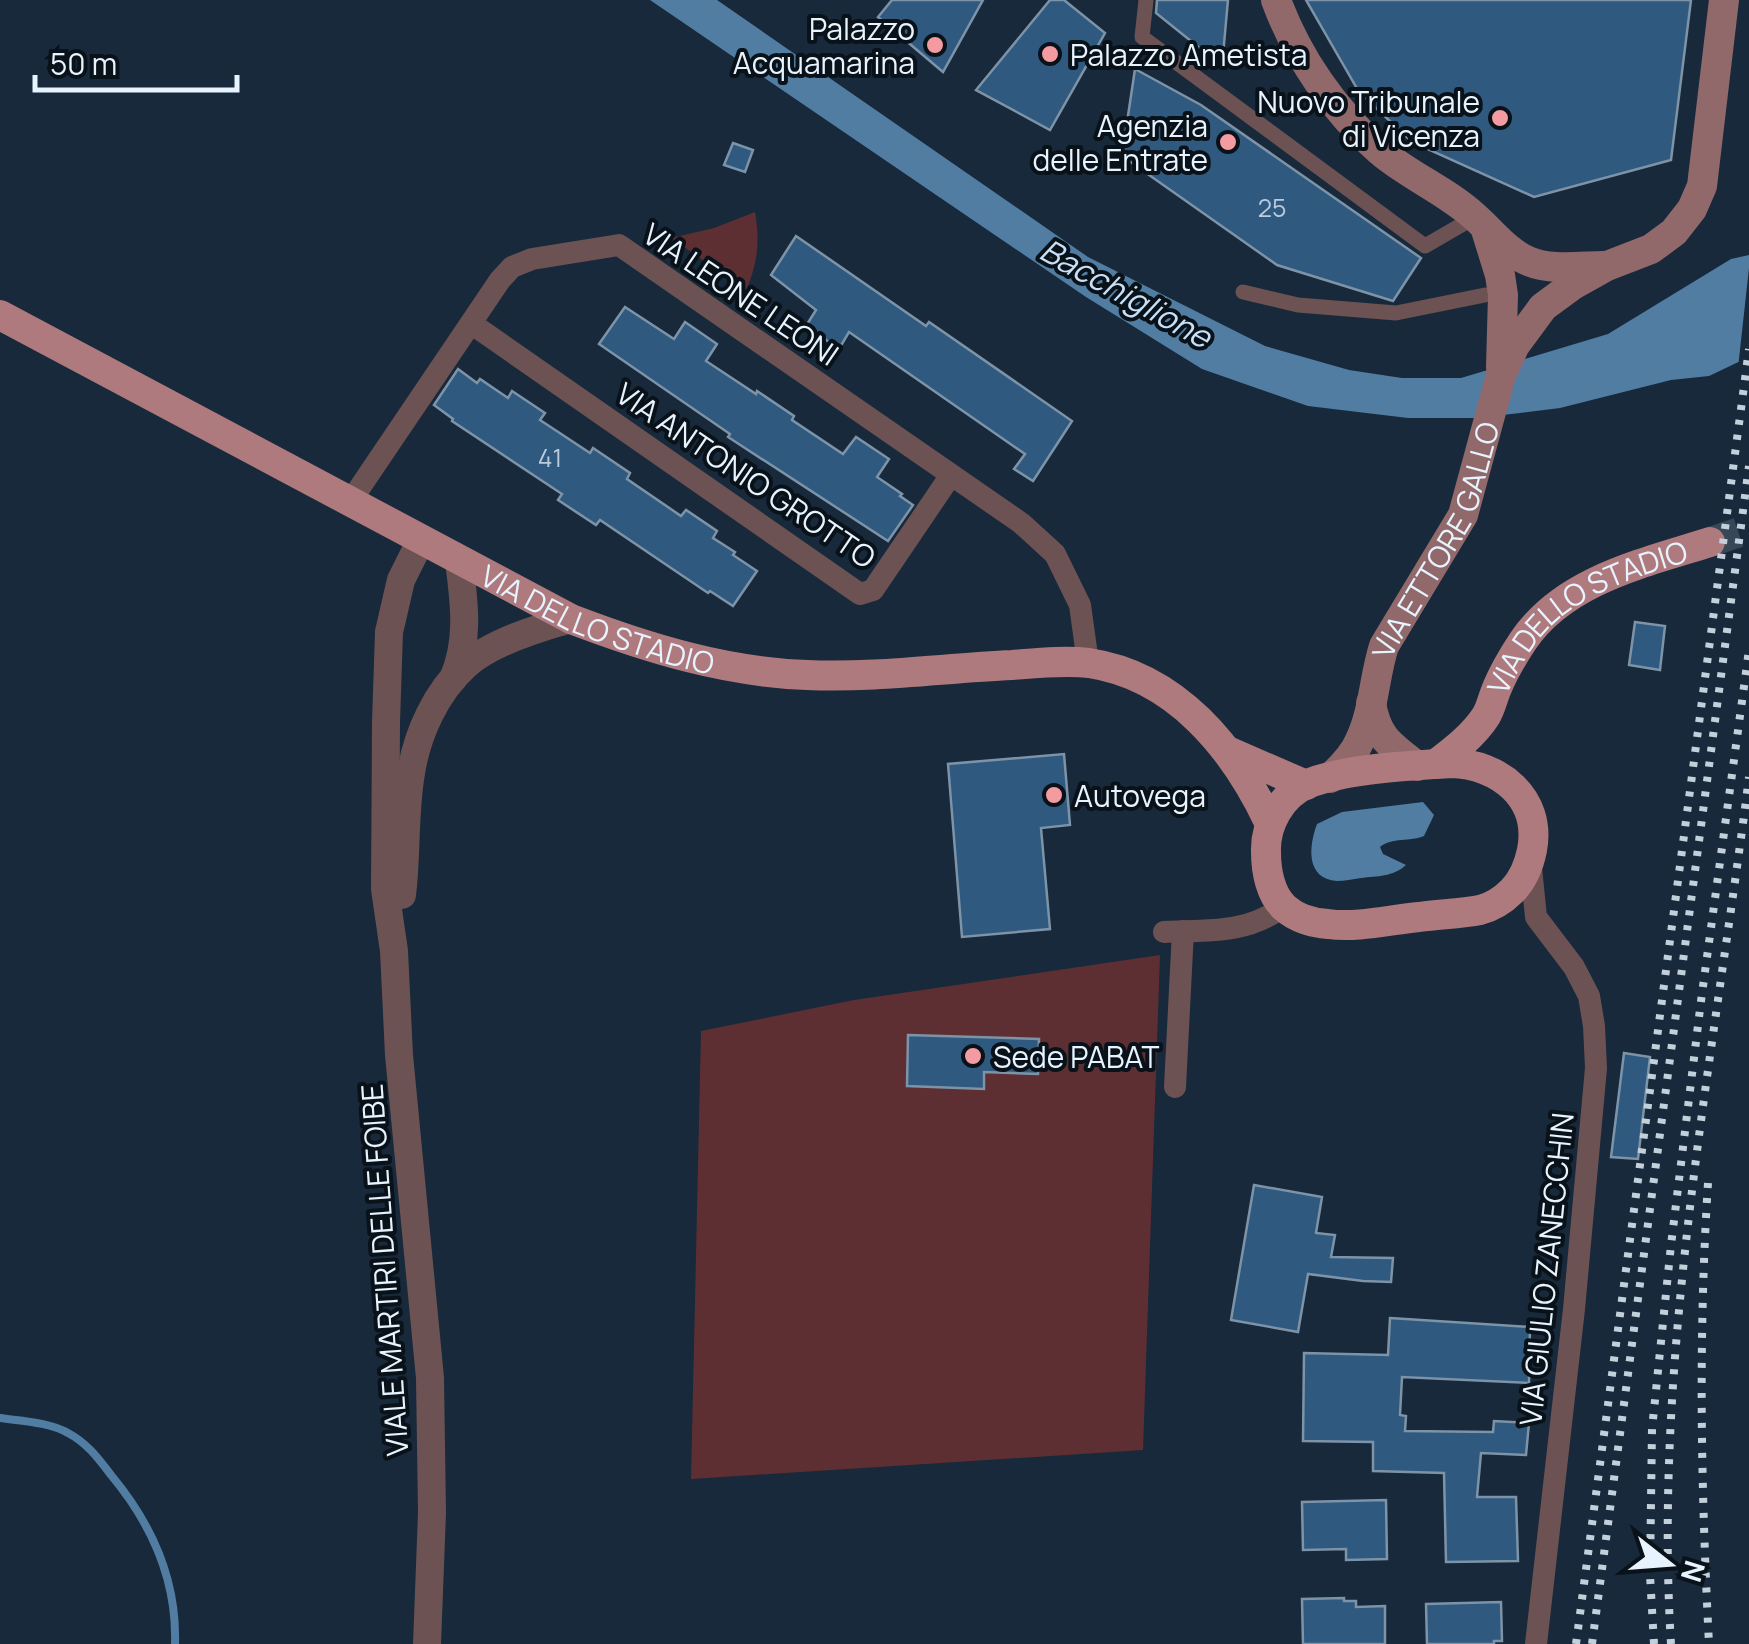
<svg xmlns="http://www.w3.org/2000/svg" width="1749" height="1644" font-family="Manrope,sans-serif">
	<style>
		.green { fill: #5d2f33 }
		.water { fill: #527da3 }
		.pier { fill: #17293a }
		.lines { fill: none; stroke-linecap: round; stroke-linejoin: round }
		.stream { stroke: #527da3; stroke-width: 8 }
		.building { fill: #2f597e; stroke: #7d93a8; stroke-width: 2.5 }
		.primary-tunnel { stroke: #364757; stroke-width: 30; stroke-dasharray: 30 15; stroke-linecap: butt }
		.pedestrian { stroke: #6c5253; stroke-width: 15 }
		.minor { stroke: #6c5253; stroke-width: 22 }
		.tertiary { stroke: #6c5253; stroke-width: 28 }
		.secondary { stroke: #91696b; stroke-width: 30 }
		.primary { stroke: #ae7a7d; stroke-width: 30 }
		.rail { stroke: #c3d0dc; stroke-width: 8; stroke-dasharray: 5 10; stroke-linecap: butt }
		.poi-dot { fill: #f49aa1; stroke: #091119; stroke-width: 4 }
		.labels { text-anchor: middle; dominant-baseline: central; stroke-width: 8; stroke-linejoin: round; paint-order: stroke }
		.number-label { font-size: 25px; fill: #b9ccde }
		.poi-label { font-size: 30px; fill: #e7f3fe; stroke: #091119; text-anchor: end }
		.street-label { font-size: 30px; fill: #e7f3fe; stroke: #091119 }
		.water-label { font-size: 32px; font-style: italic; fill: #c7e0f8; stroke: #091119 }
	</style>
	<rect width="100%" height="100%" fill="#17293a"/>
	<g class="green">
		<path d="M755 212C760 241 758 263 746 290L671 238 714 228Z"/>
		<polygon points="1160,955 1143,1450 691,1479 701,1031 854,1000"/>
	</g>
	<g class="water">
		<polygon points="650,0 717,0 1088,257 1265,346 1349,370 1402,378 1461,378 1608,334 1731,259 1749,255 1749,357 1709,376 1671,380 1560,408 1478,418 1408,418 1308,406 1202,369 1086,297"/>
		<path d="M1423 802 1434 815 1424 836C1410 842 1392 837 1380 847L1383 854 1406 865C1393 877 1377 876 1361 878 1353 879 1344 881 1337 881 1305 879 1309 845 1317 824L1342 812Z"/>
	</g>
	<polygon class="pier" points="1749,268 1749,363 1738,368"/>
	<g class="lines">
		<path class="stream" d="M0 1418C21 1421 49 1422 68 1433 87 1443 98 1458 111 1475 151 1523 177 1580 175 1644"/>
	</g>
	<g class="building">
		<polygon points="892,0 983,0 943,72 878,17"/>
		<polygon points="1050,0 1064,0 1105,33 1050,130 976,90"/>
		<polygon points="1157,0 1228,0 1222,66 1156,13"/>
		<polygon points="1306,0 1691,0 1671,160 1534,197 1412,142 1359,92"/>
		<polygon points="1135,69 1201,105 1421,258 1393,301 1277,265 1122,156"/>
		<polygon points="733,143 753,150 745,172 724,165"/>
		<polygon points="796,236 926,326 929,322 1072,421 1033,481 1014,469 1025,454 849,332 839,349 806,326 816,310 771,275"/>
		<polygon points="625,307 674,339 685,322 717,344 706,361 756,394 757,391 794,416 792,420 843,454 856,437 889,459 877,477 902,494 900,496 913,505 888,541 728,437 730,434 599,344"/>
		<polygon points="458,369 477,383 480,379 508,398 512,391 545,413 540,420 590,453 593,448 630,473 627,479 681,516 686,510 717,531 713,538 735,552 733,555 757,571 733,606 710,591 708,593 600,520 596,525 558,500 562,494 452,421 453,419 434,405"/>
		<polygon points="1635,622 1665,626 1660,670 1629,665"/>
		<polygon points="1064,754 1070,825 1041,828 1050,929 962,937 948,764"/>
		<polygon points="908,1035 1039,1039 1038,1074 984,1072 984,1089 907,1086"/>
		<polygon points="1624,1053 1650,1057 1638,1159 1611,1157"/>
		<polygon points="1254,1185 1322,1197 1316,1233 1335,1235 1331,1257 1393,1258 1391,1282 1363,1281 1308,1274 1298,1332 1231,1320"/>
		<polygon points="1390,1318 1530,1327 1529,1383 1402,1377 1400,1415 1406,1416 1405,1431 1493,1432 1494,1421 1529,1423 1526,1455 1481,1453 1477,1497 1516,1497 1518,1561 1446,1562 1444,1473 1373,1471 1373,1442 1303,1441 1304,1353 1388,1355"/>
		<polygon points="1386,1500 1387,1559 1346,1560 1346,1549 1303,1550 1302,1502"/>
		<polygon points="1344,1598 1344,1601 1356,1601 1356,1607 1385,1606 1385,1644 1303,1644 1302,1599"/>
		<polygon points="1501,1602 1502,1641 1494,1641 1494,1644 1427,1644 1426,1604"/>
	</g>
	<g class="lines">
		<polyline class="primary-tunnel" points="1710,542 1749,529"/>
		<g class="pedestrian">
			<polyline points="1146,0 1142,37 1425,246 1475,217"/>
			<polyline points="1243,292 1298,305 1396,313 1485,295"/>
		</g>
		<g class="minor">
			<polyline points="472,324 860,594 873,590 951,475"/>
			<polyline points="350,502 500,280 512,267 532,259 619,245 1021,523 1055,554 1080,605 1088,663"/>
			<polyline points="1530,858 1536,917 1574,967 1589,996 1594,1026 1596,1068 1574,1309 1536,1644"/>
			<path d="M1164 932C1210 930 1245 934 1283 907"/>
			<polyline points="1175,1087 1183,931"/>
		</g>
		<g class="tertiary">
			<polyline points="421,540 401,580 389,632 386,722 385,889 394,951 399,1055 430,1378 432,1513 427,1644"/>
			<path d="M453 679C470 640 464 601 459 561"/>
			<path d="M402 895C407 855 404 813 411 773 417 734 436 692 466 665 492 642 538 628 571 619"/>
		</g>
		<g class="secondary">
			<path d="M1276 0C1297 57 1334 111 1380 151 1409 176 1447 191 1475 217 1492 232 1507 252 1528 261 1550 271 1581 266 1604 266"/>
			<polyline points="1486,230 1500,275 1503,295 1501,367"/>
			<path d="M1371 703C1377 738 1390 745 1417 766"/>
			<path id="s1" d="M1330 778C1342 767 1354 755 1360 740 1374 711 1374 677 1384 646L1463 515 1501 375 1515 345 1543 307 1573 285 1607 266 1651 249 1674 232 1692 209 1702 186 1724 0"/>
		</g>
		<g class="primary">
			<path id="s2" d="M0 315 571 619C647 648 725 672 807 675 876 678 944 668 1012 665 1037 663 1064 660 1089 663 1176 676 1234 748 1269 822"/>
			<polyline points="1230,752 1306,785"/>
			<path d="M1451 763C1499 764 1542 798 1532 850 1529 865 1524 879 1512 891 1504 899 1492 907 1480 910 1460 914 1439 914 1419 917 1389 920 1357 928 1328 924 1313 923 1296 918 1285 908 1270 895 1266 870 1266 852 1265 825 1281 795 1307 784 1347 768 1409 766 1451 763Z"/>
			<path id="s3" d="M1436 764C1453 751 1474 735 1486 716 1491 708 1493 697 1497 688 1504 671 1513 656 1523 641 1564 580 1644 563 1710 542"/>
		</g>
		<g class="rail">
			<path d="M1708 1183C1698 1339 1701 1488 1709 1644"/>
			<polyline points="1576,1644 1749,349"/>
			<polyline points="1592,1644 1749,466"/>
			<polyline points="1654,1644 1650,1575 1652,1429 1671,1245 1701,1001 1749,650"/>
			<path d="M1671 1644C1653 1356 1713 1062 1749 777"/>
		</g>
	</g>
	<g class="poi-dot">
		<circle cx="935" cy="45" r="10"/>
		<circle cx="1050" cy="54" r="10"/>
		<circle cx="1500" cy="118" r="10"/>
		<circle cx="1228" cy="142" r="10"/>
		<circle cx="1054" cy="795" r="10"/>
		<circle cx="973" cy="1056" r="10"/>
	</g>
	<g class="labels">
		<g class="number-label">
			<text x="1272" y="207">25</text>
			<text x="550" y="457">41</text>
		</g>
		<g class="poi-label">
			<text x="915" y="28">Palazzo<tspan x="915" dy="34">Acquamarina</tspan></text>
			<text x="1070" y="54" text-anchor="start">Palazzo Ametista</text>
			<text x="1480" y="101">Nuovo Tribunale<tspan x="1480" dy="34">di Vicenza</tspan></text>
			<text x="1208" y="125">Agenzia<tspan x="1208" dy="34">delle Entrate</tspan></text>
			<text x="1074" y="795" text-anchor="start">Autovega</text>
			<text x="993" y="1056" text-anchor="start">Sede PABAT</text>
		</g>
		<g class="street-label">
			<text transform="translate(741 294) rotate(34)">VIA LEONE LEONI</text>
			<text transform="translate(746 475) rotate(34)">VIA ANTONIO GROTTO</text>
			<text stroke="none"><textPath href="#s1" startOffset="265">VIA ETTORE GALLO</textPath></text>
			<text stroke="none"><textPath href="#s2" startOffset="672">VIA DELLO STADIO</textPath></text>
			<text stroke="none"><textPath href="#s3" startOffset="220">VIA DELLO STADIO</textPath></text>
			<text transform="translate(1546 1269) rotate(-84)">VIA GIULIO ZANECCHIN</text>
			<text transform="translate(384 1270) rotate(-94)">VIALE MARTIRI DELLE FOIBE</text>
		</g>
		<g class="water-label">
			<text transform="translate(1126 293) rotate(29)">Bacchiglione</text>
		</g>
	</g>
	<g transform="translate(1669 1564) rotate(107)" stroke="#091119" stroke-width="8" paint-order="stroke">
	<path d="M0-8L18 38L0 25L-18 38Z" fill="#e7f3fe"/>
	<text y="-15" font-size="28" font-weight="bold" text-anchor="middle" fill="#e7f3fe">N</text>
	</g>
	<path d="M35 75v15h202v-15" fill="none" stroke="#e7f3fe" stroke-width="5"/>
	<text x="50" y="75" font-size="30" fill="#e7f3fe" stroke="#091119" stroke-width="8" paint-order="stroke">50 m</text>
</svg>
